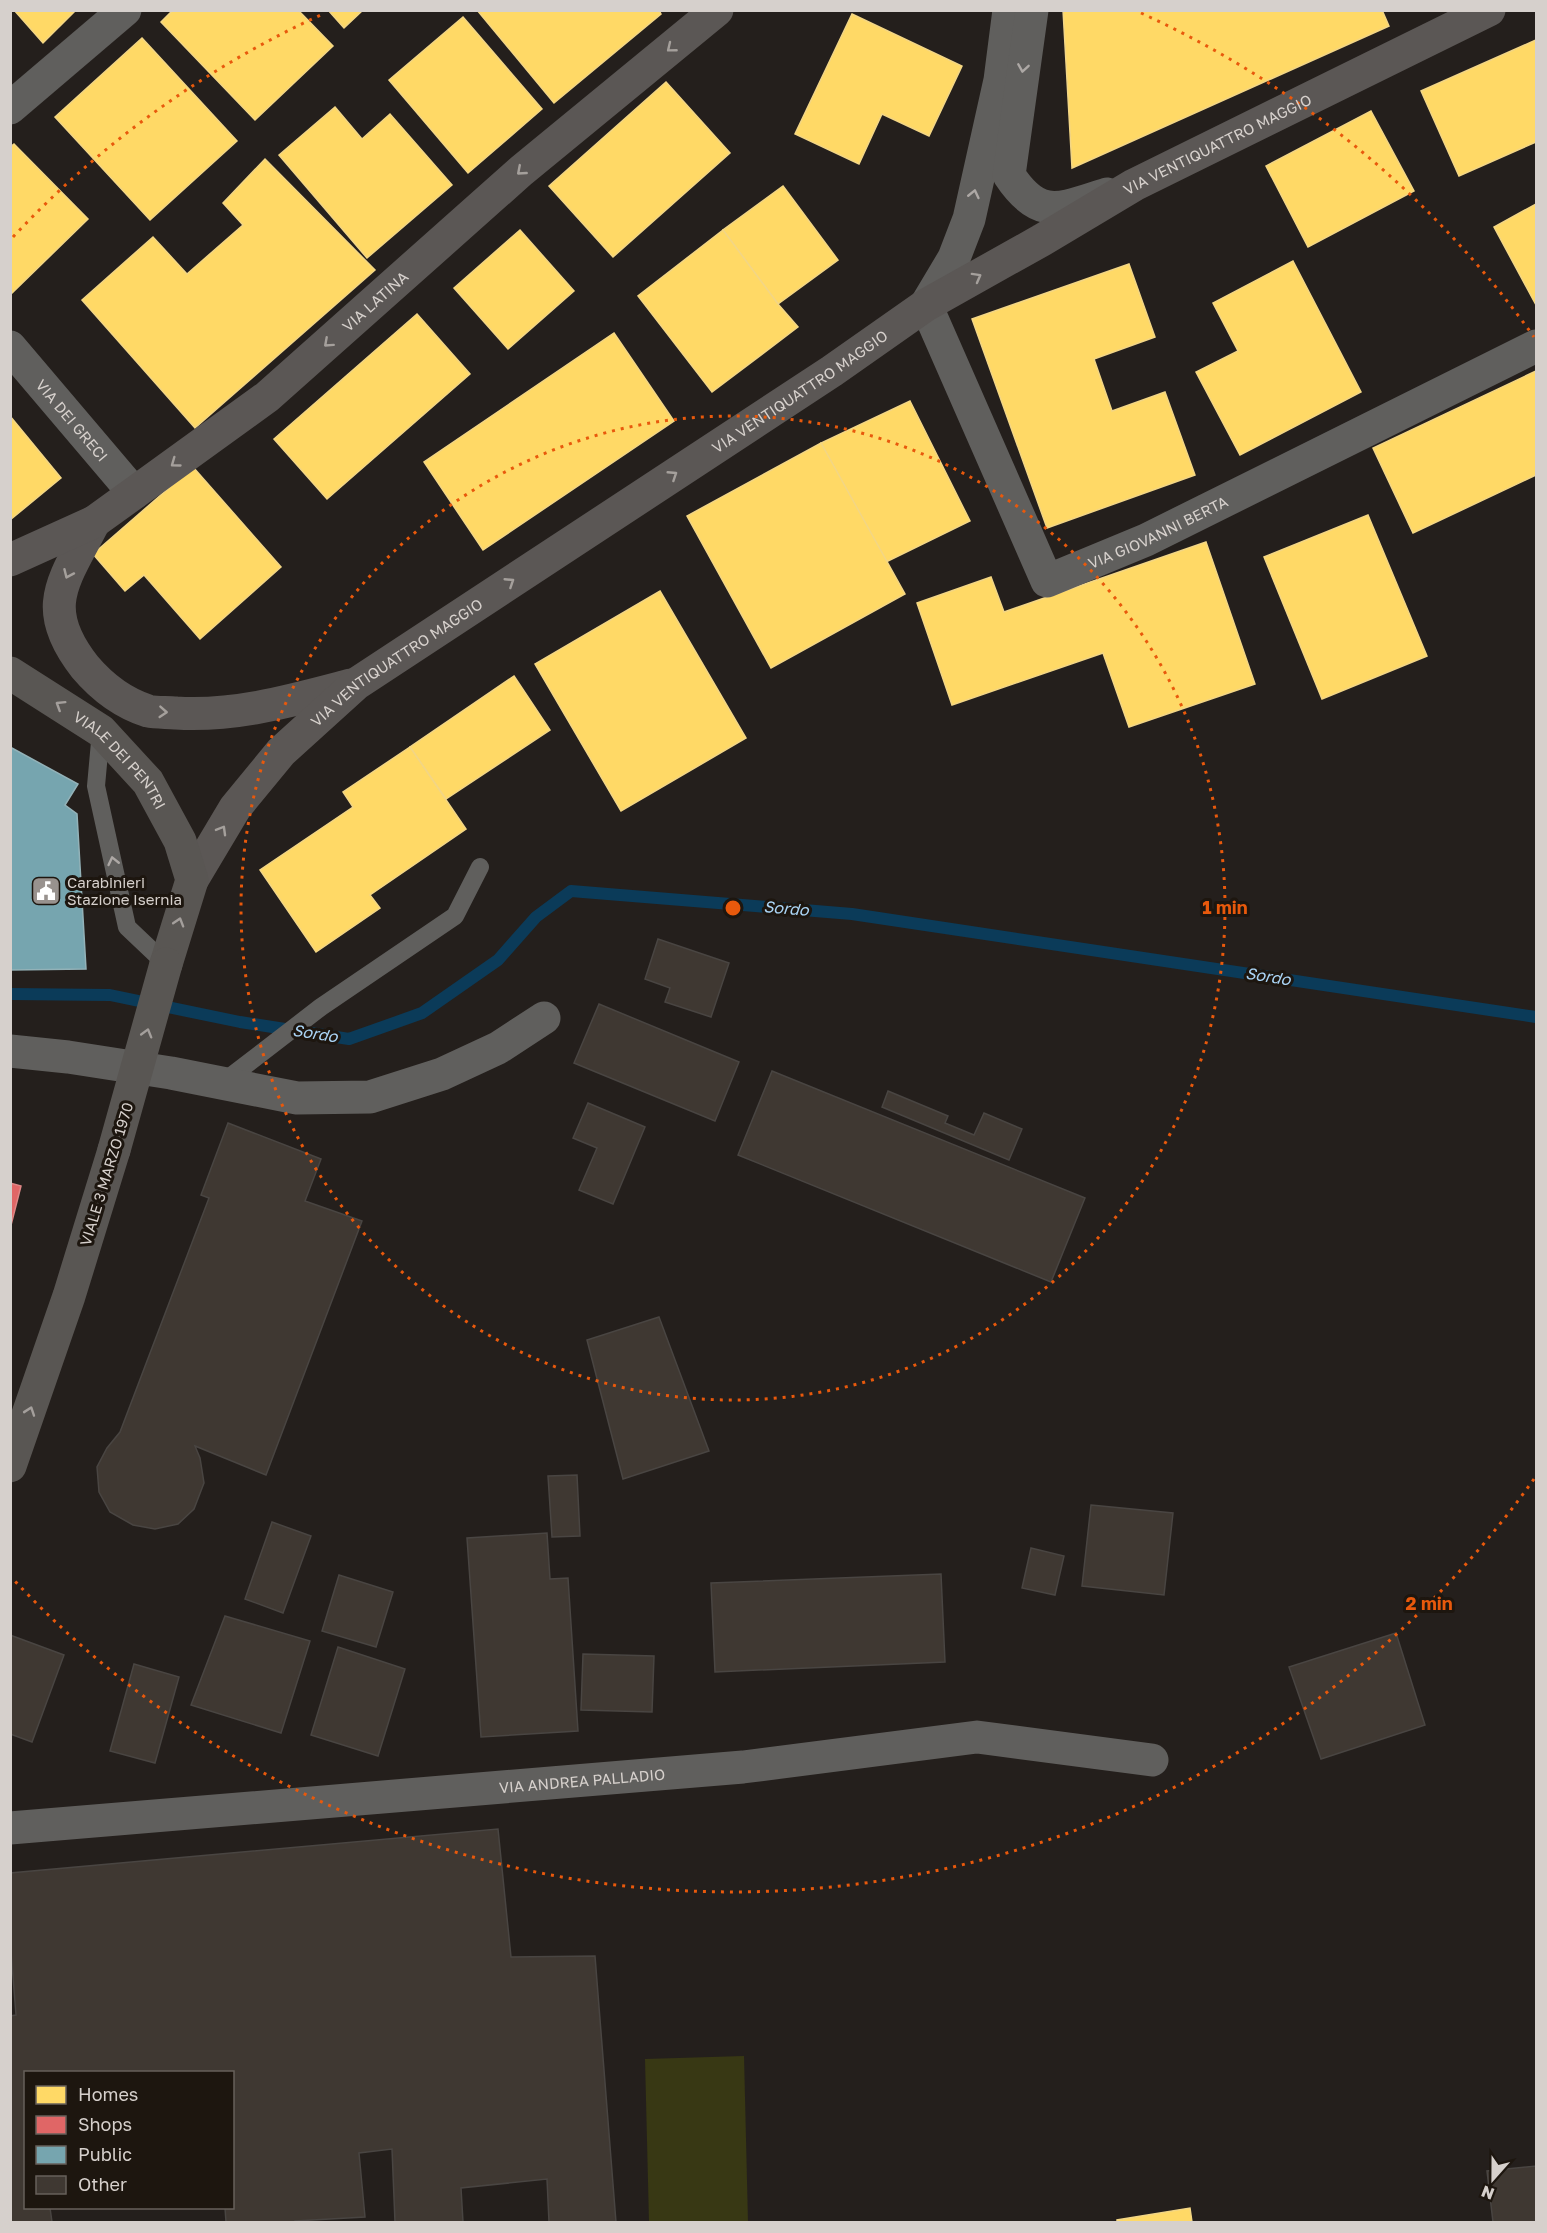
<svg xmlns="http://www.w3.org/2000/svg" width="1547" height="2233" font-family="'Golos Text',sans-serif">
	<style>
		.green { fill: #383814 }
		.homes { fill: #ffd966; stroke: #f3d685; stroke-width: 1.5 }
		.shops { fill: #e06666; stroke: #dd8685; stroke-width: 1.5 }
		.public { fill: #76a5af; stroke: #93b2b8; stroke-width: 1.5 }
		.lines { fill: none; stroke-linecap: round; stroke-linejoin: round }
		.stream { stroke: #0b3b59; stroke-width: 12 }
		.building { fill: #3f3832; stroke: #494542; stroke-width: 1.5 }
		.lane { stroke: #605f5d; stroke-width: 18 }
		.street { stroke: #605f5d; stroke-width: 33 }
		.secondary { stroke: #5b5755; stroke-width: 33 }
		.primary { stroke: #595653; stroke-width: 33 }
		.primary-bridge { stroke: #595653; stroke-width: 33 }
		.oneway { stroke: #a5a09c }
		.oneway2 { stroke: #ada8a5 }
		.oneway3 { stroke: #a49f9c }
		.ring { fill: none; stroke: #e8590c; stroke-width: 3; stroke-dasharray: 3 6 }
		.labels { text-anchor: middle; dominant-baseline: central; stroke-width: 6; stroke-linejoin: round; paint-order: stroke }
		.street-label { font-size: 15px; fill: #d6d0cc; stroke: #1d160f }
		.poi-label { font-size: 15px; fill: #d6d0cc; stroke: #1d160f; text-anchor: start }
		.water-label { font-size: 16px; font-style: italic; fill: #abd5f6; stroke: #1d160f }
		.centre { fill: #e8590c; stroke: #1d160f; stroke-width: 3 }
		.ring-label { font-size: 18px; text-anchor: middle; font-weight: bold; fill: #e8590c; stroke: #1d160f; stroke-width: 6; stroke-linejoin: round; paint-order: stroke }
	</style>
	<rect width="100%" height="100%" fill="#241f1c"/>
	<polygon class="green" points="744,2056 748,2222 649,2222 645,2059"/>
	<g class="homes">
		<polygon points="14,10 76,10 43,43"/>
		<polygon points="173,10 298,10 333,46 255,120 161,22"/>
		<polygon points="328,10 363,10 344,28"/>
		<polygon points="477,10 659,10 661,14 554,103"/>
		<polygon points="1063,10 1382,10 1389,26 1072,168"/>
		<polygon points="852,14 962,66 929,136 882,114 859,164 795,134"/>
		<polygon points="463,17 542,109 468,173 389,80"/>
		<polygon points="142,38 237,141 150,220 55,117"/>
		<polygon points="1536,40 1536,142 1459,176 1421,91"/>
		<polygon points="666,82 730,153 613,257 549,186"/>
		<polygon points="335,107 362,139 390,114 452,185 367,258 279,155"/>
		<polygon points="1371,111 1414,191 1308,247 1266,166"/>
		<polygon points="14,144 88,219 10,295 10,147"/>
		<polygon points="265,159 375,270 195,428 82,300 153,237 187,274 243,225 223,203"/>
		<polygon points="783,186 838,260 778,304 723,230"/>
		<polygon points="1536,204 1536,305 1494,227"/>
		<polygon points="520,230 574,291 508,349 454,288"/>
		<polygon points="723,230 778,304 798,327 712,392 638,296"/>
		<polygon points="1293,261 1361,392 1240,455 1196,372 1238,351 1213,303"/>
		<polygon points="1129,264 1155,337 1094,359 1112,411 1165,392 1195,475 1047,528 972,319"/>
		<polygon points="417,314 470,374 327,499 274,439"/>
		<polygon points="614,333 674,421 483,550 424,462"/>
		<polygon points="1536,371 1536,475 1413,533 1373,448"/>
		<polygon points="910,401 970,521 886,562 821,443"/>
		<polygon points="10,416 61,478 10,520"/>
		<polygon points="821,443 905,594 771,668 687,516"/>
		<polygon points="193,467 281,567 200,639 144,575 125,591 93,554"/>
		<polygon points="1368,515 1427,656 1322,699 1264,557"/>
		<polygon points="1206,542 1255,684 1129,727 1103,653 952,705 917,603 991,577 1004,612"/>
		<polygon points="660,591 746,738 621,811 535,664"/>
		<polygon points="514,676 550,730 446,799 410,747"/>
		<polygon points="410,747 466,829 370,895 380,908 316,952 260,870 353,807 343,792"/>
		<polygon points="1190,2208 1192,2222 1117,2222 1117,2220"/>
	</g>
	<polygon class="shops" points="10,1183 21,1186 10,1229"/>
	<polygon class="public" points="10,747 78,784 65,805 77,814 86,969 10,970"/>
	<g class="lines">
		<polyline class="stream" points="10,994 110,995 240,1022 349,1039 422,1013 498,960 536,917 571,891 852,914 1536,1017"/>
	</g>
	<g class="building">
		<polygon points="658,939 729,963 711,1017 665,1002 670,988 645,979"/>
		<polygon points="599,1004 739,1062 715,1121 574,1063"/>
		<polygon points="772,1071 1085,1198 1051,1282 738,1155"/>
		<polygon points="888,1091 948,1116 945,1123 974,1135 984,1113 1022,1129 1009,1160 882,1107"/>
		<polygon points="588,1103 645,1127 613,1204 579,1190 597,1148 573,1138"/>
		<polygon points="228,1123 321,1159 305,1201 362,1221 266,1475 195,1446 200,1458 204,1483 194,1509 178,1524 155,1529 133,1525 110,1512 99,1492 97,1467 107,1448 120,1432 209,1198 201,1195"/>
		<polygon points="659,1317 709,1451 623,1479 587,1340"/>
		<polygon points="577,1475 580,1536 552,1537 548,1476"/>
		<polygon points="1091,1505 1173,1513 1164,1595 1082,1586"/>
		<polygon points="272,1522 311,1536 283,1613 245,1599"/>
		<polygon points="547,1533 550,1579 568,1578 578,1731 481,1737 467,1538"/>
		<polygon points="1031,1548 1064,1556 1055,1595 1022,1588"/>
		<polygon points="941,1574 945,1662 715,1672 711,1583"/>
		<polygon points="339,1575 393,1592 376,1647 322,1631"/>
		<polygon points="225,1616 310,1641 281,1733 191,1705"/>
		<polygon points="1396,1633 1425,1725 1321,1759 1289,1667"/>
		<polygon points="10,1635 64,1655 32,1742 10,1734"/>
		<polygon points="338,1647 405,1669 378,1756 311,1735"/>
		<polygon points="583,1654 654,1656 652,1712 581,1710"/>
		<polygon points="134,1664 179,1677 155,1763 110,1751"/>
		<polygon points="498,1829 511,1957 595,1956 616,2222 549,2222 547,2179 461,2188 463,2222 395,2222 392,2149 359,2153 365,2217 295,2221 295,2222 226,2222 225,2208 232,2208 232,2072 26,2072 26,2208 50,2208 52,2222 10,2222 10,2016 16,2015 10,1939 10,1873"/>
		<polygon points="1536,2166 1536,2222 1493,2222 1487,2171"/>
	</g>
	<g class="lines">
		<g class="lane">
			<polyline points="101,731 96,786 127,927 166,964"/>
			<polyline points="221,1084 321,1007 455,916 480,867"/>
		</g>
		<g class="street">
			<path id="s1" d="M1009 10 1000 80 969 219 954 258 926 305 1047 581 1146 540 1536 346"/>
			<path d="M1032 10 1009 175C1040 222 1061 208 1107 194"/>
			<polyline points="10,108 125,10"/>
			<path id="s2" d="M10 347 134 493"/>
			<polyline points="10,1051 68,1057 171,1073 297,1098 370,1097 442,1074 498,1048 544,1018"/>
			<path id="s3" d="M10 1828 743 1767 977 1737 1152 1760"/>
		</g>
		<g class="secondary">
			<path d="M94 522C64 581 38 607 85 667 102 687 123 703 148 711 157 713 167 712 176 713 235 717 294 700 351 685"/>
			<path id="s4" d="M10 560 94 522 267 397 521 171 717 10"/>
			<path id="s5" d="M192 880 235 808 281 752 356 684 832 371 926 305 1042 240 1134 185 1489 10"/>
		</g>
		<g class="primary">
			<path id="s6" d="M10 673 101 731 148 782 180 841 192 880 166 964"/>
			<polyline points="10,1466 69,1296 114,1150"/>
		</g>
		<polyline class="primary-bridge" points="114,1150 166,964"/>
	</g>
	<defs><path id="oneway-chevron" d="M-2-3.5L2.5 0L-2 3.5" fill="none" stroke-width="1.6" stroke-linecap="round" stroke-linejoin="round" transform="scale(1.5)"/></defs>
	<g class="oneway">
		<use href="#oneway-chevron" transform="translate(671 48) rotate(141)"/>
		<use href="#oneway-chevron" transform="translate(521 171) rotate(139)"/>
		<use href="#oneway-chevron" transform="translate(977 277) rotate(-29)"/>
		<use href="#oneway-chevron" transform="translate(328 343) rotate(138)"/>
		<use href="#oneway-chevron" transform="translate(175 463) rotate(144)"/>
		<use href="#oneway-chevron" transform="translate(673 475) rotate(-33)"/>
		<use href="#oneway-chevron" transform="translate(68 574) rotate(114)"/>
		<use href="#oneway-chevron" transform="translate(510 582) rotate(-33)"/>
		<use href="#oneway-chevron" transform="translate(163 712) rotate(4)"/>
		<use href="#oneway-chevron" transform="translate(222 830) rotate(-60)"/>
	</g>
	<g class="oneway2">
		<use href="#oneway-chevron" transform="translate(1023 68) rotate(99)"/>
		<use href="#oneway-chevron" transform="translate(974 194) rotate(-77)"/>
		<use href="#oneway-chevron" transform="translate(113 861) rotate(-103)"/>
	</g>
	<g class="oneway3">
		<use href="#oneway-chevron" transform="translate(60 705) rotate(-148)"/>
		<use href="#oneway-chevron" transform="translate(179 922) rotate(-73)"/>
		<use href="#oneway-chevron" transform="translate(147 1033) rotate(-74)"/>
		<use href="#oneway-chevron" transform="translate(30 1411) rotate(-71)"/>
	</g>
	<g class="ring">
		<circle cx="733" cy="908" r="492"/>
		<path d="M1534 1479A984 984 0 0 1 13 1579M13 237A984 984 0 0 1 325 13M1141 13A984 984 0 0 1 1534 337"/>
	</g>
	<defs>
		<g id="civic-square" transform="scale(1.5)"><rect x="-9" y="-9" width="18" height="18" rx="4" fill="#98928e" stroke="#1d160f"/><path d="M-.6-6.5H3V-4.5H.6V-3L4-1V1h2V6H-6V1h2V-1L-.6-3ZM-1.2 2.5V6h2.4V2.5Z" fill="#fff"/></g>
	</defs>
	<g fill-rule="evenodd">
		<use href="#civic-square" x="46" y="891"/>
	</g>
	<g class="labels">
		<g class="street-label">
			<text stroke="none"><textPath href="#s5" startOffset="1275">VIA VENTIQUATTRO MAGGIO</textPath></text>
			<text stroke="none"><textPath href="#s4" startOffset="450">VIA LATINA</textPath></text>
			<text stroke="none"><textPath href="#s5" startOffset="789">VIA VENTIQUATTRO MAGGIO</textPath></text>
			<text stroke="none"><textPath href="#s2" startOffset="96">VIA DEI GRECI</textPath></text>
			<text stroke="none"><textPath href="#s1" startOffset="732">VIA GIOVANNI BERTA</textPath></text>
			<text stroke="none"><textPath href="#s5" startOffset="303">VIA VENTIQUATTRO MAGGIO</textPath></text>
			<text stroke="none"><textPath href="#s6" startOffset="142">VIALE DEI PENTRI</textPath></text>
			<text transform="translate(106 1174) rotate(-73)">VIALE 3 MARZO 1970</text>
			<text stroke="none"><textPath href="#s3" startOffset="574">VIA ANDREA PALLADIO</textPath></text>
		</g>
		<g class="poi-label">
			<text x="67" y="882">Carabinieri<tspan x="67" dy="17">Stazione Isernia</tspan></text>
		</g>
		<g class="water-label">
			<text transform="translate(786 908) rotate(5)">Sordo</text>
			<text transform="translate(1268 976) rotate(9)">Sordo</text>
			<text transform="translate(315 1033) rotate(9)">Sordo</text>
		</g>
	</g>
	<circle cx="733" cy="908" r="9" class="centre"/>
	<g class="ring-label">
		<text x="1225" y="914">1 min</text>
		<text x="1429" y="1610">2 min</text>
	</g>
	<rect width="1547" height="2233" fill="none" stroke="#d6d0cc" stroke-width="24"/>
	<rect x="24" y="2071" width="210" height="138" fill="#1d160f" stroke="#67605b" stroke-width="1.5"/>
	<rect x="36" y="2086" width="30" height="18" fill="#ffd966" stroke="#67605b" stroke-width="1.5"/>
	<text x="78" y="2101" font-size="18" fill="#d6d0cc">Homes</text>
	<rect x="36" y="2116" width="30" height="18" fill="#e06666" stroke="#67605b" stroke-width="1.5"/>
	<text x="78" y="2131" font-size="18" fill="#d6d0cc">Shops</text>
	<rect x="36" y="2146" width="30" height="18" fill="#76a5af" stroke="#67605b" stroke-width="1.5"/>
	<text x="78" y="2161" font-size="18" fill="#d6d0cc">Public</text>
	<rect x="36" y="2176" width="30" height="18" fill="#3f3832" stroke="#67605b" stroke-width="1.5"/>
	<text x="78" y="2191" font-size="18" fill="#d6d0cc">Other</text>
	<g transform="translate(1493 2179) rotate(201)" stroke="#1d160f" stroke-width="4.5" paint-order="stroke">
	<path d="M0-4.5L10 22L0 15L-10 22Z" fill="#d6d0cc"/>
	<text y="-9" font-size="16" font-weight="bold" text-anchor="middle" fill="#d6d0cc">N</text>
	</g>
</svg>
